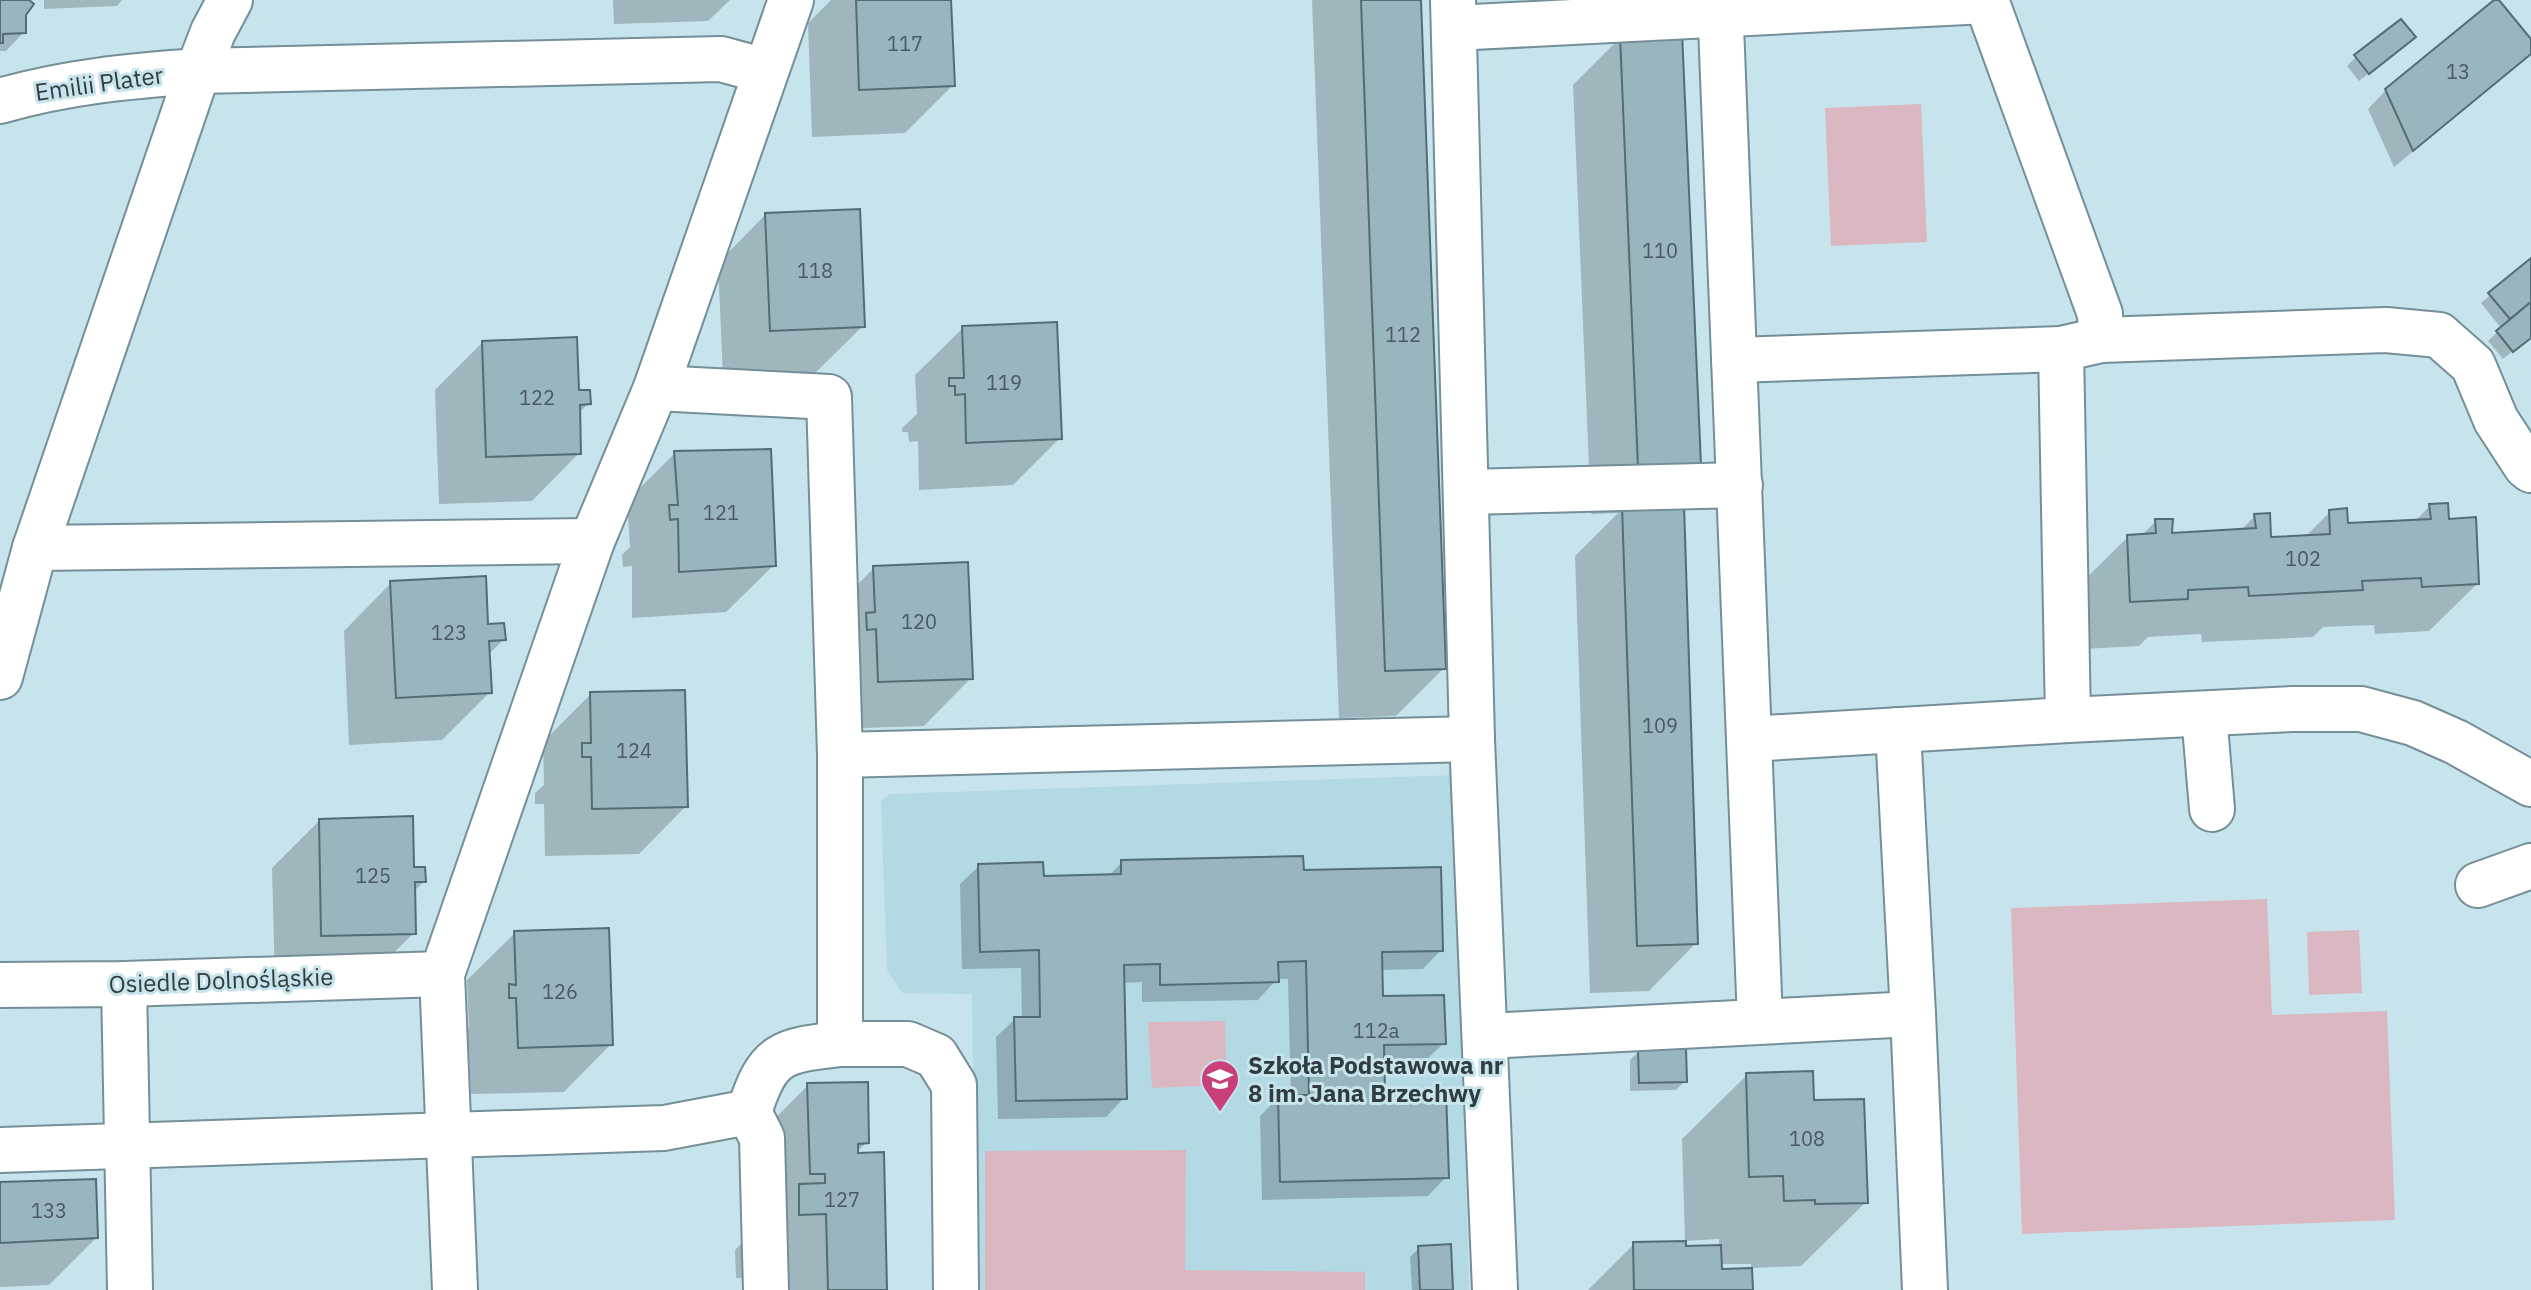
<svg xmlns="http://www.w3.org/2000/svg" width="2531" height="1290" font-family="'IBM Plex Sans',sans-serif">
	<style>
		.built { fill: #b3d9e5 }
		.green { fill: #dbb7c2 }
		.shadow { fill: #0003 }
		.building { fill: #99b5bd; stroke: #536d75; stroke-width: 2 }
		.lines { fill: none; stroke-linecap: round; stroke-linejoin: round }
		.minor-casing { stroke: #748f97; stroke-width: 48 }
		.minor { stroke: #fff; stroke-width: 44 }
		.labels { text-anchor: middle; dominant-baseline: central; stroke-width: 6; stroke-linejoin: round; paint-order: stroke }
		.number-label { font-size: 20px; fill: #4a5a5e }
		.street-label { font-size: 24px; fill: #303c3f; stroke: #c7e4ed }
		.poi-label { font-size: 24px; font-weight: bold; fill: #303c3f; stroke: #c7e4ed; text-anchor: start }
	</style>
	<rect width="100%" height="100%" fill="#c7e4ed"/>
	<polygon class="built" points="1455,775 1469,1290 976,1290 972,994 902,993 887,970 881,801 890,794"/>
	<g class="green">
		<polygon points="1921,104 1927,242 1831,246 1825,108"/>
		<polygon points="2267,899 2272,1015 2387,1011 2395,1220 2022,1234 2011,908"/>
		<polygon points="2359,930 2362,993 2309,995 2307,932"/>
		<polygon points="1225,1021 1227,1085 1152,1088 1148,1022"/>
		<polygon points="1186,1150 1185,1270 1365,1272 1365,1290 985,1290 985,1151"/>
	</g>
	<g class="shadow">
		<polygon points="0,0 26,0 24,32 6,51 0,51"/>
		<polygon points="44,0 122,0 117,6 44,9"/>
		<polygon points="613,0 730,0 708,21 614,24"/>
		<polygon points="831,0 949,0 953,85 905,133 812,137 808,23"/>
		<polygon points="1312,0 1419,0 1444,668 1396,716 1339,718"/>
		<polygon points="1557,0 1655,0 1680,34 1655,507 1696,943 1649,991 1590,993 1575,556 1618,513 1591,514 1573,85 1617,41 1558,44"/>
		<polygon points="2531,42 2531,52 2517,66 2394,167 2368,109 2386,90"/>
		<polygon points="2404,46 2359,81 2347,66 2356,57"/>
		<polygon points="765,215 863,326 815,373 723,377 718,263"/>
		<polygon points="2531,261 2531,337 2503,359 2488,341 2501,328 2481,303"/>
		<polygon points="963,328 1060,438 1013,485 919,490 918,441 909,442 908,432 902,432 902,428 917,414 915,375"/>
		<polygon points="482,343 577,392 588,404 578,414 579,453 532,501 439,504 435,390"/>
		<polygon points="675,453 774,565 726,612 632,618 632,566 623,567 622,555 630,547 627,501"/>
		<polygon points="2430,506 2447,521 2477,584 2429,631 2375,634 2374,625 2323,627 2313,637 2202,642 2201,634 2148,637 2139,646 2084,649 2080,584 2128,537 2141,536 2156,521 2170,535 2240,531 2255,516 2269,539 2305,537 2330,512 2346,525 2415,521"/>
		<polygon points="874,568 971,678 924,726 831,729 827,615"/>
		<polygon points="391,583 486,626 504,639 488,655 490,692 442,740 349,745 344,631"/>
		<polygon points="591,694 686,806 639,854 545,856 544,804 535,804 535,793 544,785 543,742"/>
		<polygon points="319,821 412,869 424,882 413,892 414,933 366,980 275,983 272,868"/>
		<polygon points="1122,862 1302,872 1441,950 1423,969 1380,970 1381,998 1444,1043 1425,1061 1382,1062 1383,1095 1446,1177 1428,1196 1262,1200 1260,1116 1279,1097 1291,1097 1288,979 1277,979 1258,1000 1142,1002 1142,982 1122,983 1124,1098 1106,1117 998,1119 996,1037 1015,1019 1022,1019 1021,968 962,969 960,884 979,866 1042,878 1108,877"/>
		<polygon points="515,933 611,1044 564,1092 471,1094 469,1045 463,1045 462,1033 469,1027 467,980"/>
		<polygon points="1639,1051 1685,1081 1676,1090 1630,1091 1630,1060"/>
		<polygon points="1747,1075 1812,1102 1866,1202 1801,1266 1751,1268 1751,1264 1720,1264 1720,1271 1751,1290 1588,1290 1634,1244 1684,1248 1719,1247 1719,1239 1685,1241 1682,1139"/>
		<polygon points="808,1085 867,1142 854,1155 885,1290 763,1290 762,1278 736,1278 735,1250 746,1239 744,1150"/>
		<polygon points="0,1184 96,1238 49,1285 0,1287"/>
		<polygon points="1419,1248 1451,1290 1412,1290 1410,1257"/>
	</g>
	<g class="building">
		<polygon points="0,0 29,0 34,4 26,15 26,33 3,34 3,43 0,43"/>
		<polygon points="856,0 951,0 955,86 859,90"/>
		<polygon points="1361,0 1421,0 1446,669 1385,671"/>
		<polygon points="2494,0 2499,0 2531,39 2531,54 2413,151 2385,89"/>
		<polygon points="2401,19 2416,37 2369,74 2354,55"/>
		<polygon points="1682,32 1701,465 1638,468 1620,35"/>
		<polygon points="860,209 865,327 770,331 765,213"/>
		<polygon points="2531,258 2531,302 2510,319 2488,293"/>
		<polygon points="2531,302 2531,338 2513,352 2496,331"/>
		<polygon points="1057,322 1062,439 966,443 965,394 955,395 955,386 949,386 949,378 964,378 962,326"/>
		<polygon points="577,337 579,390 590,390 591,404 580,405 581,454 486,457 482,341"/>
		<polygon points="771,449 776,566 679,572 678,519 670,520 669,505 678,505 674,451"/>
		<polygon points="2448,503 2449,519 2476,517 2479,584 2422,587 2421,578 2362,581 2363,590 2249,596 2248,587 2188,590 2188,599 2130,602 2127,535 2156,533 2155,519 2173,519 2172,533 2256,528 2254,514 2270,513 2271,537 2330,534 2329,510 2347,508 2348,523 2431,519 2429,504"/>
		<polygon points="1684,504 1698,944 1637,946 1622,506"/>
		<polygon points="968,562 973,679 878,682 876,629 867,630 866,613 875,612 873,566"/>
		<polygon points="486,576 488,624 504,623 506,640 489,641 492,693 396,698 390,581"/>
		<polygon points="685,690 688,807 592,809 591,757 582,757 582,743 591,743 590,692"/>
		<polygon points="413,816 414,867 425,867 426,882 415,882 416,934 321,936 319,819"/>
		<polygon points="1303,856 1304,870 1441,867 1443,951 1382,952 1383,996 1444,995 1446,1044 1384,1045 1385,1093 1446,1091 1449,1178 1280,1182 1278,1095 1309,1095 1306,961 1278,962 1279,982 1160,985 1160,964 1124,965 1127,1099 1016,1101 1014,1017 1040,1017 1039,950 980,952 978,864 1043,862 1044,876 1121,874 1121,860"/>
		<polygon points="609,928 613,1045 518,1048 516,998 509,998 509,984 516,985 514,931"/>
		<polygon points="1686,1048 1687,1082 1639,1083 1638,1049"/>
		<polygon points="1813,1071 1814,1100 1864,1099 1868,1203 1815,1204 1815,1200 1784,1201 1783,1176 1749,1177 1746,1073"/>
		<polygon points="868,1082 869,1143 858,1144 858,1153 884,1152 887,1290 828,1290 826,1214 799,1215 799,1184 825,1183 825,1174 810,1174 807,1083"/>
		<polygon points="96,1179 98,1238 0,1243 0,1182"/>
		<polygon points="1686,1241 1686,1246 1721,1245 1722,1269 1752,1268 1753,1290 1634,1290 1633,1242"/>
		<polygon points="1451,1244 1453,1290 1420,1290 1418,1246"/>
	</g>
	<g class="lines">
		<g class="minor-casing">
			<g id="minor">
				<polyline points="1453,0 1472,739 1495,1290"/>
				<polyline points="1720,0 1760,1021"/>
				<polyline points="1986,0 2100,314 2101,340"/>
				<polyline points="1454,28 1986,1"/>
				<path d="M0 101C65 82 130 76 198 71L721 59 765 71"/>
				<polyline points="1734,360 2061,349 2101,340 2386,330 2439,335 2473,365 2496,420 2526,466 2531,470"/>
				<polyline points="1467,492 1740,485"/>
				<polyline points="35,548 592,541"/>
				<polyline points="0,677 35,548 198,71 213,32 230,0"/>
				<polyline points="2204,714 2212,809"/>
				<polyline points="2068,720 2293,709 2361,709 2413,723 2456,742 2531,784"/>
				<polyline points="1898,730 1913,1014"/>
				<polyline points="1749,739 2068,720 2061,349"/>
				<polyline points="840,755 1472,739"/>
				<polyline points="2478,885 2531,866"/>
				<polyline points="124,984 130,1290"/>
				<polyline points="0,985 124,984 442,974"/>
				<polyline points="1486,1036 1913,1014 1925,1290"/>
				<polyline points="840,1044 908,1044 936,1056 954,1085 956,1290"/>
				<polyline points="749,1112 762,1138 766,1290"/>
				<path d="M0 1150 664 1128 749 1112C768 1052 781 1051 840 1044V755L829 397 656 388"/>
				<polyline points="455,1290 442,974 592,541 656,388 791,0"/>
			</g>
		</g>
		<use href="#minor" class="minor"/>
	</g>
	<defs>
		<g id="school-pin" transform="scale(2)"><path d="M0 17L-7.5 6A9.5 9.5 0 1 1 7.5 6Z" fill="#c83f7a" stroke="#c7e4ed"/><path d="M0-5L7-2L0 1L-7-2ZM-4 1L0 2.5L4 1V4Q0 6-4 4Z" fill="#fff"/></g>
	</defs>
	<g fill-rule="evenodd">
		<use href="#school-pin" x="1220" y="1079"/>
	</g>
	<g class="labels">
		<g class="number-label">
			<text x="905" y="43">117</text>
			<text x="2458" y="71">13</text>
			<text x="1660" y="250">110</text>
			<text x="815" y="270">118</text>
			<text x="1403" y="334">112</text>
			<text x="1004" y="382">119</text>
			<text x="537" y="397">122</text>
			<text x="721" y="512">121</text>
			<text x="2303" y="558">102</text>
			<text x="919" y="621">120</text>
			<text x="449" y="632">123</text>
			<text x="1660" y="725">109</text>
			<text x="634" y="750">124</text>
			<text x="373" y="875">125</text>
			<text x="560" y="991">126</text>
			<text x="1376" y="1030">112a</text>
			<text x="1807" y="1138">108</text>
			<text x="842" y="1199">127</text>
			<text x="49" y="1210">133</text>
		</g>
		<g class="street-label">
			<text transform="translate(99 83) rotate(-8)">Emilii Plater</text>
			<text transform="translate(221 980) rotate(-2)">Osiedle Dolnośląskie</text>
		</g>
		<g class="poi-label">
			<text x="1248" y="1065">Szkoła Podstawowa nr<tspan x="1248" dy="28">8 im. Jana Brzechwy</tspan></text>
		</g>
	</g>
</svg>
